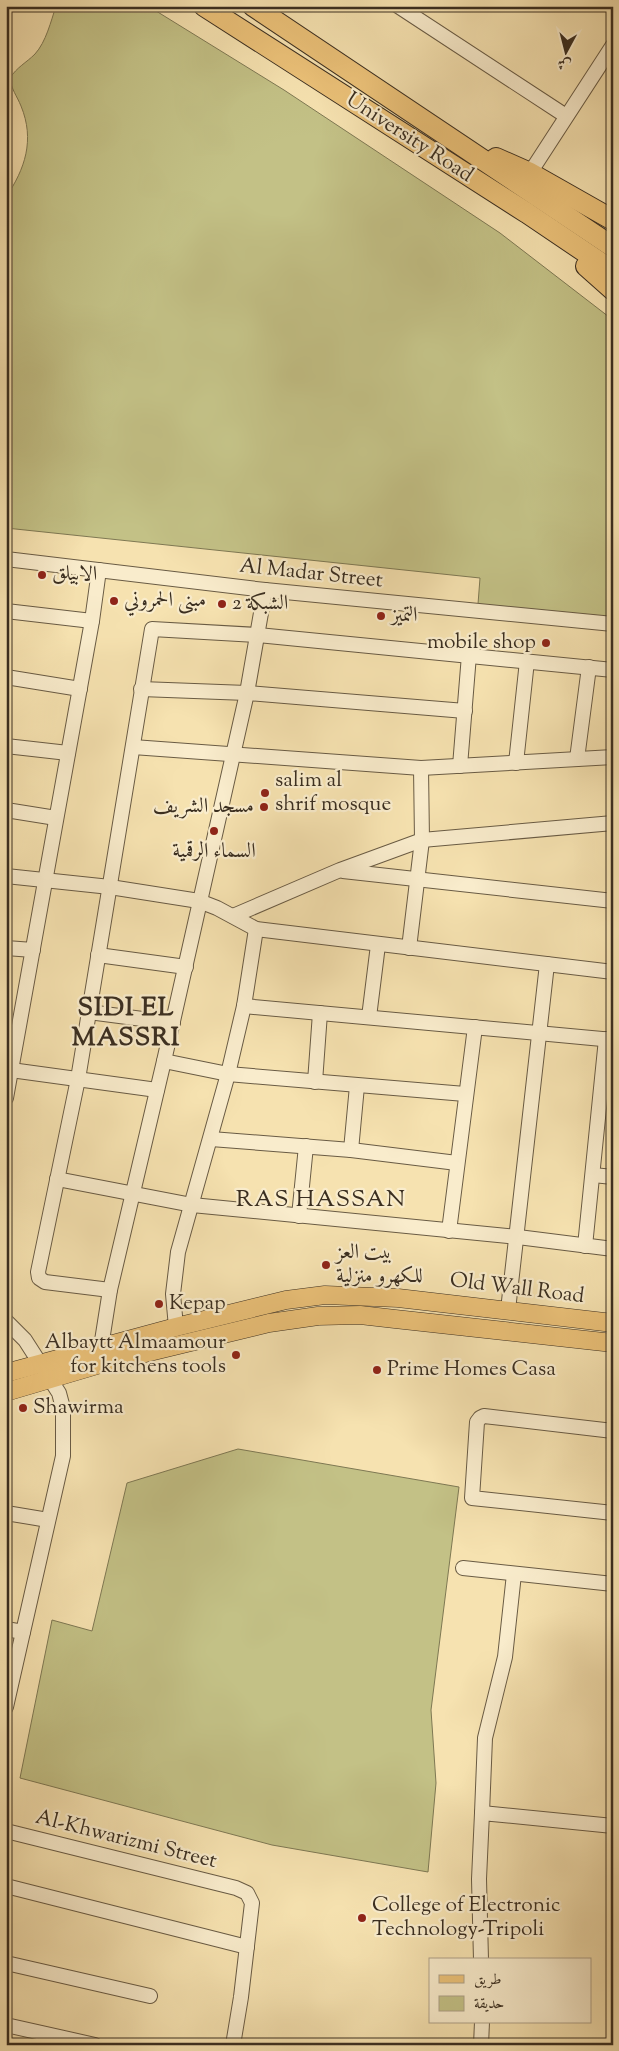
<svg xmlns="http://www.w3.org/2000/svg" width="619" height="2051" font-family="'Sorts Mill Goudy',Amiri,serif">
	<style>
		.green { fill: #c3c186; stroke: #7e7853 }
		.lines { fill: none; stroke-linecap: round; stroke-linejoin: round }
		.minor-casing { stroke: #695b44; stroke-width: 16 }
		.major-casing { stroke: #3a2e20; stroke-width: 19 }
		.highway-casing { stroke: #3a2e20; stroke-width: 22 }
		.minor { stroke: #f9eccc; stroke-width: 14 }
		.major { stroke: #ebc178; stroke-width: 18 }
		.highway { stroke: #ebc178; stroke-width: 20 }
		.poi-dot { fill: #8f2418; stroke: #f9eccc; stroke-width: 2 }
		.labels { text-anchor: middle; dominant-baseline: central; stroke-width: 4.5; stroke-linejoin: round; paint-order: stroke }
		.street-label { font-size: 21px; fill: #3a2e20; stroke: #f9eccc }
		.poi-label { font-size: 21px; fill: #3a2e20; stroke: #f9eccc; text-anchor: start }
		.quarter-label { font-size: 24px; letter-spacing: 1px; fill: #3a2e20; stroke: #f9eccc }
		.district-label { font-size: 26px; font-weight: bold; letter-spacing: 1px; fill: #3a2e20; stroke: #f9eccc }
	</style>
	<rect width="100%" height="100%" fill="#f6e2b0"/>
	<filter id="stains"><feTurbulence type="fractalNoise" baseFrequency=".004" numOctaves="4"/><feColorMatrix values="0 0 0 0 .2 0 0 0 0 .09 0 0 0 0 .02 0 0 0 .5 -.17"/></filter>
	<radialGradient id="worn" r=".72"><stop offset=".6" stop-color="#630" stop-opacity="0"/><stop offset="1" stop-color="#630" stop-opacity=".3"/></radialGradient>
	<g class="green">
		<path d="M56 6H148L284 90 500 233 613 320V617L478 604 480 578 6 528V197C25 169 35 140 21 106 17 96 11 89 10 78 17 67 26 63 35 54 46 42 51 21 56 6Z"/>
		<polygon points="238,1449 459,1487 431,1710 436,1783 428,1872 272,1845 20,1778 52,1620 92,1631 127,1483"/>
	</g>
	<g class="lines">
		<g class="minor-casing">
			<g id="minor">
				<polyline points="398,6 566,116"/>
				<polyline points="526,179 613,45"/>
				<polyline points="6,559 265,590 613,624"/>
				<polyline points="6,611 92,621"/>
				<polyline points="6,677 80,689"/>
				<polyline points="141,689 247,693 465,711"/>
				<polyline points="6,746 68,753"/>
				<polyline points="133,747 421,768 613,757"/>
				<polyline points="577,759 589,667"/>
				<polyline points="516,763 527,661"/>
				<polyline points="460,766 469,655"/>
				<polyline points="6,810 56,818"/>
				<polyline points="343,871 613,901"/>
				<polyline points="6,876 110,887 199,901 217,908 256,929 613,972"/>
				<polyline points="233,916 340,870 422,840 613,823"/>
				<polyline points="6,948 33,950"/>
				<polyline points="409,948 422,840 421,768"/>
				<polyline points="98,955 186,967"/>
				<polyline points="244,1006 613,1040"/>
				<polyline points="89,1012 173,1023"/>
				<polyline points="369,1017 378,945"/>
				<polyline points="164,1061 228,1074 465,1094"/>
				<polyline points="11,1070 157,1090"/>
				<polyline points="315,1082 320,1013"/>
				<polyline points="6,1098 92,621 99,570"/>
				<polyline points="211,1139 351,1150 457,1163"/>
				<polyline points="351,1150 357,1086"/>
				<polyline points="593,1175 613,1177"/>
				<polyline points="57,1179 192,1205 518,1237 613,1249"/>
				<polyline points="299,1216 306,1146"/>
				<polyline points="449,1231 475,1027"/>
				<polyline points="585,1246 606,1039"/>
				<polyline points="110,1290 45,1282 39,1278 38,1272 78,1079 152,629 258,635 613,670"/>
				<polyline points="508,1310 547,964"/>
				<polyline points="6,1321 25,1340 59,1393 63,1408 63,1456 6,1707"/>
				<polyline points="176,1327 173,1294 178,1252 228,1074 244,1006 256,929"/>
				<polyline points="101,1347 110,1290 164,1061 247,693 265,590"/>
				<polyline points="613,1431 484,1416 480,1418 477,1422 472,1498 613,1513"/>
				<polyline points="6,1513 48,1520"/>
				<polyline points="463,1568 613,1584"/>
				<polyline points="6,1629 23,1632"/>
				<polyline points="482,1813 485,1738 505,1657 514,1574"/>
				<polyline points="6,1831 236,1888 247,1893 252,1903 241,1997 233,2045"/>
				<polyline points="6,1886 247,1947"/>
				<polyline points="481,1960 479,1879 482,1813 613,1826"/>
				<polyline points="6,1963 150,1996"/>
				<polyline points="6,2025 95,2045"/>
				<polyline points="481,2045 482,2022"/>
			</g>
		</g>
		<g class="major-casing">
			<g id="major">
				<polyline points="6,1373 176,1327 286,1300 325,1295 398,1298 613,1323"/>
				<polyline points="6,1392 104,1363 269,1323 318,1316 360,1315 395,1319 613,1343"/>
			</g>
		</g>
		<g class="highway-casing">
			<g id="highway">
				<polyline points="204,6 527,213 613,271"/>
				<polyline points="253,6 613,247"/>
				<polyline points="496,158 530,173 613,220"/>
				<polyline points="586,266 613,290"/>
			</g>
		</g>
		<use href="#minor" class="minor"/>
		<use href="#major" class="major"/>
		<use href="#highway" class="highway"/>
	</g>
	<g class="poi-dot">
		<circle cx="42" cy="575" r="5"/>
		<circle cx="114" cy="601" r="5"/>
		<circle cx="222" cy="604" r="5"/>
		<circle cx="381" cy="616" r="5"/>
		<circle cx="546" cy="643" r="5"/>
		<circle cx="265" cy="793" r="5"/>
		<circle cx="264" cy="807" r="5"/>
		<circle cx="214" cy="831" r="5"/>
		<circle cx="326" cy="1265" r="5"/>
		<circle cx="159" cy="1304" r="5"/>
		<circle cx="236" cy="1355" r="5"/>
		<circle cx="377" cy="1370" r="5"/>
		<circle cx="23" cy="1408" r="5"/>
		<circle cx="362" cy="1918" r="5"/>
	</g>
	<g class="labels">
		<g class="street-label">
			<text transform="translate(409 138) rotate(33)">University Road</text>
			<text transform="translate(311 574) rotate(6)">Al Madar Street</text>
			<text transform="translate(517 1289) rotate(7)">Old Wall Road</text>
			<text transform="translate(126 1840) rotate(14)">Al-Khwarizmi Street</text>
		</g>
		<g class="poi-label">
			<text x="52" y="575">الابيلق</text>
			<text x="124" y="601">مبنى الحمروني</text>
			<text x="232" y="604">الشبكة 2</text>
			<text x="391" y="616">التميز</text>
			<text x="536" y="643" text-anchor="end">mobile shop</text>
			<text x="275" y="781">salim al<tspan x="275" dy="24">shrif mosque</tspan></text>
			<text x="254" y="807" text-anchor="end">مسجد الشريف</text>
			<text x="214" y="852" text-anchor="middle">السماء الرقمية</text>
			<text x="336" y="1253">بيت العز<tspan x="336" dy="24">للكهرو منزلية</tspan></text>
			<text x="169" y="1304">Kepap</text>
			<text x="226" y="1343" text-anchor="end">Albaytt Almaamour<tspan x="226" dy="24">for kitchens tools</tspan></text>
			<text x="387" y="1370">Prime Homes Casa</text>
			<text x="33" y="1408">Shawirma</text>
			<text x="372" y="1906">College of Electronic<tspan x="372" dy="24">Technology-Tripoli</tspan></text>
		</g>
		<g class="quarter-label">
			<text x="321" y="1200">RAS HASSAN</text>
		</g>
		<g class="district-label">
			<text x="126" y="1008">SIDI EL<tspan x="126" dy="30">MASSRI</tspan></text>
		</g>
	</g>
	<rect width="619" height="2051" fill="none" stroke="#f6e2b0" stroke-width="25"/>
	<rect x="8" y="8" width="604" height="2036" fill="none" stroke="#3a2e20" stroke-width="2.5"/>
	<rect x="12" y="12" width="594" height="2026" fill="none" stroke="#3a2e20"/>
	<rect x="429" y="1958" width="162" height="65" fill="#f9eccc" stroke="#ada087"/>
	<rect x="439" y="1975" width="25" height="8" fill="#ebc178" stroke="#ada087"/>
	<text x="474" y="1984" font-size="15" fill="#3a2e20">طريق</text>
	<rect x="439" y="1996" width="25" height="15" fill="#c3c186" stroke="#ada087"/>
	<text x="474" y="2008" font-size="15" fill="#3a2e20">حديقة</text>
	<g transform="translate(566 52) rotate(187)" stroke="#f9eccc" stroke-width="4" paint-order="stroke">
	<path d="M0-4L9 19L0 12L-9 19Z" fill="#3a2e20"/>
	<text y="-8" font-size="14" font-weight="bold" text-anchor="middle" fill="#3a2e20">ش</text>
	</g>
	<rect width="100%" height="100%" filter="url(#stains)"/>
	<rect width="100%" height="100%" fill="url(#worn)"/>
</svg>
